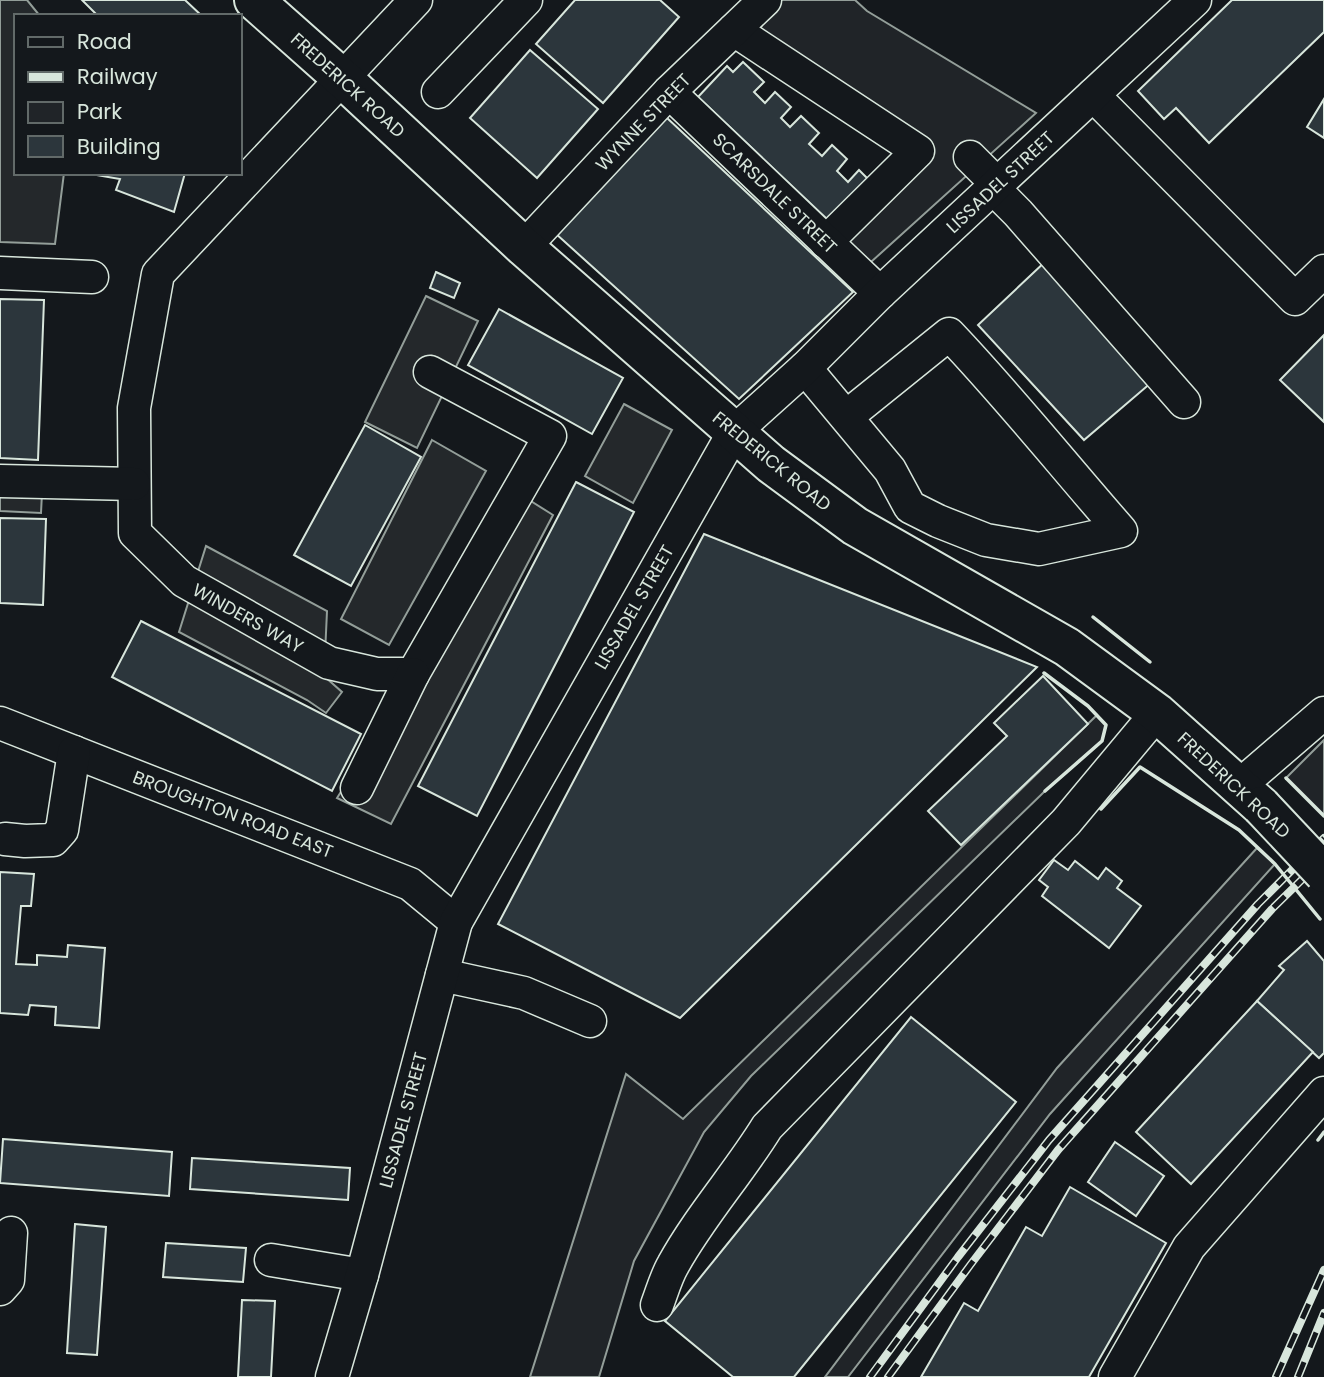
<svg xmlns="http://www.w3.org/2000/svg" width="1324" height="1377" font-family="Poppins,sans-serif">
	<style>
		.green { fill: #202428; stroke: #939e99; stroke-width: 2 }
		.parking { fill: #24282b; stroke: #939e99; stroke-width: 2 }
		.building { fill: #2c363c; stroke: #d8e6dc; stroke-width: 2 }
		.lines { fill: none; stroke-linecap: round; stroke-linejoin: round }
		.minor-casing { stroke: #d8e6dc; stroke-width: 35 }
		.major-casing { stroke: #d8e6dc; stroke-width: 42 }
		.minor { stroke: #14181c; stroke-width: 32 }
		.major { stroke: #14181c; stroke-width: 38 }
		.rail-casing { stroke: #d8e6dc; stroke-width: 8 }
		.rail { stroke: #14181c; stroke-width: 5; stroke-dasharray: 16; stroke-linecap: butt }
		.major-bridge-casing { stroke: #d8e6dc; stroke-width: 42; stroke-linecap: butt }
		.major-bridge { stroke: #14181c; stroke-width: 38 }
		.wall { stroke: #d8e6dc; stroke-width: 3.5 }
		.labels { text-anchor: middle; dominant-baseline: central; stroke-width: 5; stroke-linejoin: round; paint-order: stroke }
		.street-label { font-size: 18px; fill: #d8e6dc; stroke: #14181c }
	</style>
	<rect width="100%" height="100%" fill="#14181c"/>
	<g class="green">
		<polygon points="780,0 855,0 867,11 1036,113 871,262 845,239 931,148 752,27"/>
		<polygon points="1097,715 1106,725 1102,741 1045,791 751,1076 704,1132 634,1261 599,1377 530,1377 626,1074 683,1119"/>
		<polygon points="1324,740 1324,813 1322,814 1286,778"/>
		<polygon points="1257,848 1275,864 1050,1114 848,1377 825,1377 1057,1068"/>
	</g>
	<g class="parking">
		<polygon points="0,0 27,0 40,16 16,16 16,173 64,173 55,244 0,242"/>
		<polygon points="426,296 478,321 417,448 365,422"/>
		<polygon points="624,404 672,430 633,503 585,476"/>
		<polygon points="432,440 486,471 389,645 341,619"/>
		<polygon points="0,471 43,473 41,513 0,511"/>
		<polygon points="526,498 553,515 391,824 337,798"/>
		<polygon points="206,546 327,611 324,676 342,692 326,713 307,700 179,632"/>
	</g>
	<g class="building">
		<polygon points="82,0 185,0 202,16 98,16"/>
		<polygon points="575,0 660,0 679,17 603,103 536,44"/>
		<polygon points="1232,0 1324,0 1324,32 1209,143 1176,108 1164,119 1138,91"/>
		<polygon points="530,50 598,109 537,178 470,118"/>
		<polygon points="743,62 764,82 754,92 765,103 775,92 791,107 781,118 790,127 801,116 819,133 809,144 822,156 832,145 847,159 837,171 848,182 859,170 868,179 829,221 698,97 727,66 733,72"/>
		<polygon points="1324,99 1324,138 1307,127"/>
		<polygon points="666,117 853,292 739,399 555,233"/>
		<polygon points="96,173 185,173 174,212 116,190 120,179 96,175"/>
		<polygon points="1048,259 1152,382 1084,440 978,325"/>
		<polygon points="436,272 460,283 454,298 430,288"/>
		<polygon points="0,299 44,300 38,460 0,458"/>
		<polygon points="499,309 623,378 592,434 468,365"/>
		<polygon points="1324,335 1324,422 1280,380"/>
		<polygon points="365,425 421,457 351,586 294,555"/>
		<polygon points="576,482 634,512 477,816 418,786"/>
		<polygon points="0,518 46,519 43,605 0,603"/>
		<polygon points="704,534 1037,667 680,1018 498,924"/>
		<polygon points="141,621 361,734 332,791 112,677"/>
		<polygon points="1043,676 1088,724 961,845 928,811 1007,736 994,723"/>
		<polygon points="1054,860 1068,870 1075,861 1098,879 1106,868 1122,881 1117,888 1141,906 1109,948 1042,896 1048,887 1039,880"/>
		<polygon points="0,872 34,874 31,906 21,906 16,964 37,965 37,955 67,957 68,945 105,948 99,1028 55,1025 56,1007 30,1005 28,1015 0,1013"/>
		<polygon points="1307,941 1324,961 1324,1053 1319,1058 1257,1001 1284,970 1279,966"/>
		<polygon points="1257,1001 1313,1052 1191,1184 1136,1132"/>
		<polygon points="911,1017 1016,1102 794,1377 733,1377 665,1321"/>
		<polygon points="3,1139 172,1152 169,1196 0,1183"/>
		<polygon points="1115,1142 1164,1176 1136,1216 1088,1182"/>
		<polygon points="192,1158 350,1168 348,1200 190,1189"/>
		<polygon points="1070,1187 1166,1243 1089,1377 921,1377 964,1303 978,1311 1026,1227 1042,1236"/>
		<polygon points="75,1224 106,1227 97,1355 67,1353"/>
		<polygon points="166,1243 246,1248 243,1282 163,1277"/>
		<polygon points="242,1300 275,1301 271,1377 238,1377"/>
	</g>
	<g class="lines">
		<g class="minor-casing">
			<g id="minor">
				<polyline points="416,0 158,274 134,408 135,533 184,581 329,663 377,674 413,674 550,436 430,372"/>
				<polyline points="734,30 918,151 826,242"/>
				<polyline points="438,92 526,0"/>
				<polyline points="669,92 880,293"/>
				<polyline points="1093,95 1295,299 1324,271"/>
				<polyline points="970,157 997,184"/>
				<polyline points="993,188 1018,213 1184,402"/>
				<polyline points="524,247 669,92 765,0"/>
				<polyline points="0,273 92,277"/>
				<path d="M805 368 890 470 910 507 938 521 986 540 1039 549 1121 531C1064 466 1009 397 949 334L846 417"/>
				<polyline points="0,481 134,484"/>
				<polyline points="0,723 410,884 456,922"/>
				<polyline points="1239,786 1324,713"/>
				<polyline points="357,788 413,674"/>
				<polyline points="5,839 25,841 53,840 62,830 74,752"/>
				<polyline points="442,975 524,993 590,1021"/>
				<polyline points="271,1260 362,1275"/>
				<polyline points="0,1289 8,1280 11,1233"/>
				<path d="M657 1305C662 1292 666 1277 673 1265 700 1216 738 1174 767 1127L1066 822 1157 713"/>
				<polyline points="332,1377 362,1275 456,922 734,432 805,368 880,293 1195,0"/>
				<polyline points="1115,1377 1189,1247 1324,1093"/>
			</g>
		</g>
		<g class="major-casing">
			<polyline id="major" points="254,0 343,79 524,247 771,464 855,526 1067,647 1157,713 1261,806"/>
		</g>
		<use href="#minor" class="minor"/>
		<use href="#major" class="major"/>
		<g class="rail-casing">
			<g id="rail">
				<polyline points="870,1377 958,1257 1049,1140 1258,904 1324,838"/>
				<polyline points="888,1377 971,1264 1058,1150 1272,909 1324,858"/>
				<polyline points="1276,1377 1324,1270"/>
				<polyline points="1298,1377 1324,1313"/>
			</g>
		</g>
		<use href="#rail" class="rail"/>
		<g class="major-bridge-casing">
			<polyline id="major-bridge" points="1261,806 1324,873"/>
		</g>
		<use href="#major-bridge" class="major-bridge"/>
		<g class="wall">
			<polyline points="1093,617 1150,662"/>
			<polyline points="1044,673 1088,706 1106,725 1102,741 1045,791"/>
			<polyline points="1286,778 1324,816"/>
			<polyline points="1101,809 1140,767 1239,830 1275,864 1320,919"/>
			<polyline points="1318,1140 1324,1132"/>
		</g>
	</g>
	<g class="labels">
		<g class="street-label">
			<text transform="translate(348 85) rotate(42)">FREDERICK ROAD</text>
			<text transform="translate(643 122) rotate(-46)">WYNNE STREET</text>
			<text transform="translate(1000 182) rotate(-43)">LISSADEL STREET</text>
			<text transform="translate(775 193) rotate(44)">SCARSDALE STREET</text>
			<text transform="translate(772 461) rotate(39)">FREDERICK ROAD</text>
			<text transform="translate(634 607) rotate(-60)">LISSADEL STREET</text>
			<text transform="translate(248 618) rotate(29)">WINDERS WAY</text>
			<text transform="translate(1234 785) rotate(43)">FREDERICK ROAD</text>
			<text transform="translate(233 814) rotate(21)">BROUGHTON ROAD EAST</text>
			<text transform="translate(403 1120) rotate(-75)">LISSADEL STREET</text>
		</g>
	</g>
	<rect x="14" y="14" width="228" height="161" fill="#14181c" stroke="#626a69" stroke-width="2"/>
	<rect x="28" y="37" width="35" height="10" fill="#14181c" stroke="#626a69" stroke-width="2"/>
	<text x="77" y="49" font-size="21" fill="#d8e6dc">Road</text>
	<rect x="28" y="72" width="35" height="10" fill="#d8e6dc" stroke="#626a69" stroke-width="2"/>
	<text x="77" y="84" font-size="21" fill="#d8e6dc">Railway</text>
	<rect x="28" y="102" width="35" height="21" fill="#202428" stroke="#626a69" stroke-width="2"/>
	<text x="77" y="119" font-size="21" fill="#d8e6dc">Park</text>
	<rect x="28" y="136" width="35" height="21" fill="#2c363c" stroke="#626a69" stroke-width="2"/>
	<text x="77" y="154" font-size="21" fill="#d8e6dc">Building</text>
</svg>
